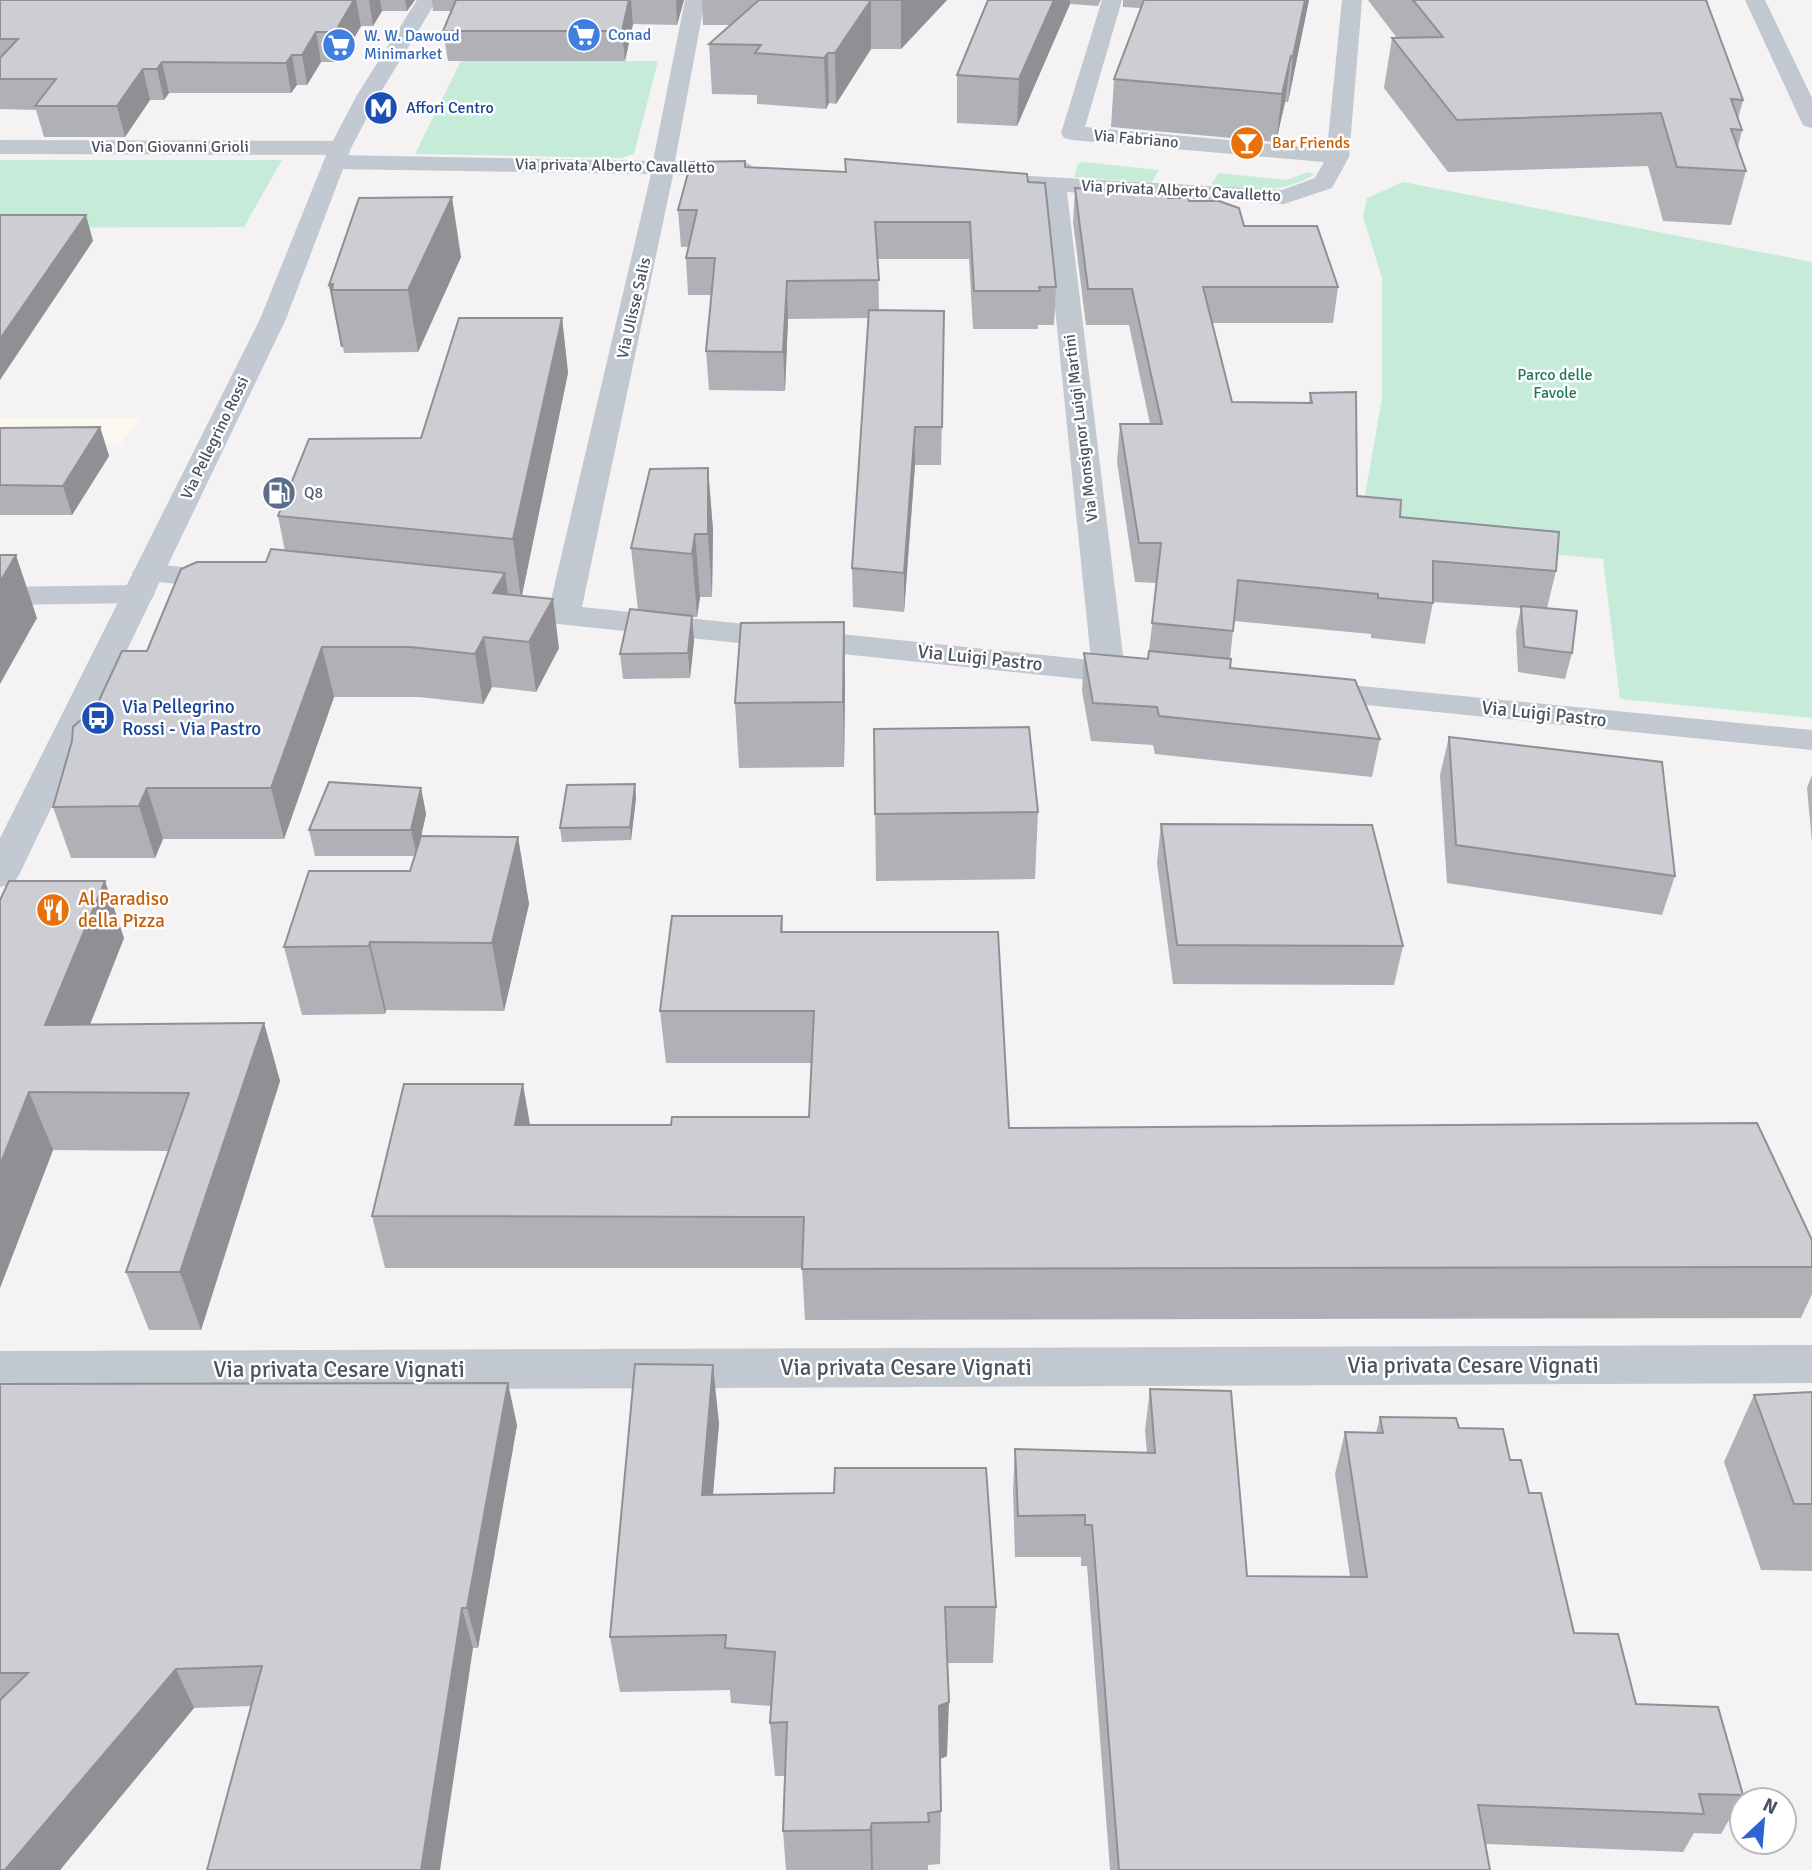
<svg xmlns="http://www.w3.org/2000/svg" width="1812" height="1870" font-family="Signika,sans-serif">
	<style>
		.commercial { fill: #fbf9ef }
		.green { fill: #c6ecd9 }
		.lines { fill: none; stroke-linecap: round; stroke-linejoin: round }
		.minor { fill: #c1c8cf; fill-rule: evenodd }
		.secondary { fill: #c2c9d3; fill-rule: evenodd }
		.wall { fill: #b0b1b6 }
		.shaded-wall { fill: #909094 }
		.building { fill: #cdced4; stroke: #909094; stroke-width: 2 }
		.labels { text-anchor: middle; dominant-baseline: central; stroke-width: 5; stroke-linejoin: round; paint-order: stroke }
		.far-shop-label { font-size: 16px; fill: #366cbe; stroke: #fff; text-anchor: start }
		.far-transit-label { font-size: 16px; fill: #164399; stroke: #fff; text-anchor: start }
		.far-street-label { font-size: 16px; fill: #4b535e; stroke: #fff }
		.far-food-label { font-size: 16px; fill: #c56008; stroke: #fff; text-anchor: start }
		.far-park-label { font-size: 16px; fill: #217a57; stroke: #fff }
		.far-service-label { font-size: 16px; fill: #4e5e75; stroke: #fff; text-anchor: start }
		.street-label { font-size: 19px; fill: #4b535e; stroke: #fff }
		.transit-label { font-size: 19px; fill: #164399; stroke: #fff; text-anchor: start }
		.food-label { font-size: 19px; fill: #c56008; stroke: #fff; text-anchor: start }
		.near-street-label { font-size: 23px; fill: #4b535e; stroke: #fff }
	</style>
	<rect width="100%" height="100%" fill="#f4f2f2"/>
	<polygon class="commercial" points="0,418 140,418 121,444 0,444"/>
	<g class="green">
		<polygon points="461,61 658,61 634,154 620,158 415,154"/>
		<polygon points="0,160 282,160 244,227 0,228"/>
		<polygon points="1084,162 1159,170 1151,183 1074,177 1078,164"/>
		<path d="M1307 172 1315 174C1285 194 1248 190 1214 188L1212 183 1219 173 1287 180Z"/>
		<polygon points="1403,182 1812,262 1812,718 1620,699 1603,559 1358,535 1382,398 1382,278 1363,217 1367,198"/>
	</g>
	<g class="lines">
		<g class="minor">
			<polygon points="685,0 705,0 675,161 742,162 750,164 753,169 750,174 742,176 673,175 582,607 1091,660 1043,191 986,186 982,181 986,176 994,174 1282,190 1315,178 1324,162 1072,140 1064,138 1061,133 1102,0 1122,0 1085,127 1327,149 1342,0 1362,0 1349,157 1332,188 1284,204 1067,192 1124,663 1146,667 1151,674 1146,681 1134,684 1109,682 501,618 490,615 485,608 490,601 501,598 550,604 651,174 334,169 326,167 323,162 326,157 334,155 653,161"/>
			<polygon points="1745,0 1765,0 1812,98 1812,128 1804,126 1801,121"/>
			<polygon points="0,140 340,141 348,143 351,148 348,153 340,155 0,154"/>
			<polygon points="148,564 229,571 240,573 245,580 240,587 229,589 137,580 132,573 137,566"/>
			<polygon points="139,585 150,587 155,594 150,601 139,603 0,605 0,587"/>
			<polygon points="1309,681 1812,730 1812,750 1297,698 1292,691 1297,684"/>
			<polygon points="1812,1345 1812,1383 0,1391 0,1351"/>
		</g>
		<polygon class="secondary" points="417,0 437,0 379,95 351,148 286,319 19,875 13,884 0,887 0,838 260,319 329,148 357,95"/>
	</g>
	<g class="wall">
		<polygon points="0,0 415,0 407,11 382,11 373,26 361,26 340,62 321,62 307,85 297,85 291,93 169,93 164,100 150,100 125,137 44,137 36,110 0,109"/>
		<polygon points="432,0 684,0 677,25 633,24 625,61 448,61 443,31 452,11 433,11"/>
		<polygon points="702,0 947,0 901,49 871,49 836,104 829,103 826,109 757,104 757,95 712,94 709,44 730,25 703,25"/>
		<polygon points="988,0 1101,0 1098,6 1070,4 1017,126 957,123 957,75"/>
		<polygon points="1123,0 1309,0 1288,102 1285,102 1276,142 1111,127 1114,79 1141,8 1123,7"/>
		<polygon points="1368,0 1706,0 1743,100 1738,119 1742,130 1738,147 1746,171 1731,225 1663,221 1648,166 1448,172 1384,88 1392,38 1397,38"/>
		<polygon points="745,167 1028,182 1056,287 1054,325 1038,325 1038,329 973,329 969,259 878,259 879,310 944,311 941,465 915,465 904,612 853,607 852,568 868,318 788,319 785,391 709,390 706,351 711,295 688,295 686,258 688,247 681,247 678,210"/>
		<polygon points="1075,188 1189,201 1244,226 1338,287 1333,323 1212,323 1232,402 1309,403 1310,393 1357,496 1400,517 1556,571 1547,608 1572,653 1565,679 1518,672 1516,631 1521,608 1433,602 1425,644 1371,638 1371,634 1234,621 1230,659 1230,668 1380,739 1372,777 1155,754 1153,745 1091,741 1082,691 1084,653 1148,659 1157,583 1135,582 1117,462 1120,424 1150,424 1129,325 1086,325 1073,222"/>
		<polygon points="461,257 418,352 344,353 343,347 341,347 329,285"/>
		<polygon points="562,318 568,373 522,596 559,648 536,692 492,687 483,704 419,697 334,697 284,839 163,839 155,858 71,858 53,807 97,705 147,651 266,562 285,551 278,516 421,438"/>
		<polygon points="100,427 109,456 72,515 0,515 0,428"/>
		<polygon points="708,468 713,530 712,597 700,597 697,617 692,617 694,641 690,678 623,679 620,654 638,610 631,548"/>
		<polygon points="844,622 845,687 844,767 739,768 735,703"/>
		<polygon points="874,729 1038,812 1035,879 876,881"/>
		<polygon points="1449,737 1675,876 1662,915 1447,883 1440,775"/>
		<polygon points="1812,775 1812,843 1807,788"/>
		<polygon points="635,784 636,798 631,840 562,842 560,828"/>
		<polygon points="421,788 426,814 421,836 518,837 529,904 504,1011 386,1010 385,1014 302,1015 284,947 410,871 415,856 315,856 309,830"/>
		<polygon points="1161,824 1403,946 1394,985 1173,984 1157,863"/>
		<polygon points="0,900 124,938 90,1025 264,1023 280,1081 201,1330 149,1330 126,1272 169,1151 53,1150 0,1288"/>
		<polygon points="782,916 783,932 1009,1128 1812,1240 1812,1294 1801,1318 805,1320 802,1268 385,1268 372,1216 530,1125 671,1125 809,1117 811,1063 666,1063 660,1011"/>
		<polygon points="0,1384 517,1425 478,1648 473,1648 251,1706 194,1708 60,1870 0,1870"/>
		<polygon points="1150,1389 1247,1576 1350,1577 1335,1474 1345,1432 1376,1433 1380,1417 1459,1428 1510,1460 1529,1493 1574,1633 1636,1704 1743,1795 1721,1834 1694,1833 1683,1852 1486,1844 1490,1870 1110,1870 1087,1566 1081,1566 1081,1557 1015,1557 1013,1491 1015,1449 1147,1453 1145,1431"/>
		<polygon points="1812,1392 1812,1571 1761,1570 1724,1462 1754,1395"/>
		<polygon points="719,1423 713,1495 996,1607 993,1663 947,1663 947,1756 940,1759 941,1811 940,1864 928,1865 928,1870 786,1870 783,1831 785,1776 775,1776 770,1723 771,1706 731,1703 730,1690 620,1692 610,1637"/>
	</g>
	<g class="shaded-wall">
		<polygon points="354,0 356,0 361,26 340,62 335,32"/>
		<polygon points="369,0 380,0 382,11 373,26"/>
		<polygon points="405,0 415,0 407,11"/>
		<polygon points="629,0 631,0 633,24 625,61 622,31"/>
		<polygon points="676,0 684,0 677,25"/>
		<polygon points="871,0 871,49 836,104 835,53"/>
		<polygon points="901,0 947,0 901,49"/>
		<polygon points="1054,0 1070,0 1070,4 1017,126 1019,79"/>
		<polygon points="1305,0 1309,0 1288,102 1293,56"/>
		<polygon points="316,32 321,62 307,85 302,55"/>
		<polygon points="828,53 829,103 826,109 824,58"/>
		<polygon points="292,55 297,85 291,93 286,63"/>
		<polygon points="1291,56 1285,102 1276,142 1282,94"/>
		<polygon points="162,62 169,93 164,100 157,69"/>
		<polygon points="143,69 150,100 125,137 117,106"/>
		<polygon points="452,197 461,257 418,352 408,290"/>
		<polygon points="86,215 93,241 0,380 0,339"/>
		<polygon points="787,281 788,319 785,391 783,352"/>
		<polygon points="333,284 332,290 343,347 341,347 329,285"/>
		<polygon points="562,318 568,373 521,599 513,539"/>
		<polygon points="100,427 109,456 72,515 63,486"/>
		<polygon points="915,427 915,465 904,612 904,573"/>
		<polygon points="708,468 713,530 712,597 708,534"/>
		<polygon points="695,534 700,597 697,617 692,554"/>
		<polygon points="16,555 37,618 0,684 0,582"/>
		<polygon points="505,573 512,622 493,593"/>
		<polygon points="553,599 559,648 536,692 529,642"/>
		<polygon points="692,616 694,641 690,678 688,653"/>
		<polygon points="844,622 845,687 844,767 843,702"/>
		<polygon points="484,637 492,687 483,704 475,654"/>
		<polygon points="322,647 334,697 284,839 271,788"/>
		<polygon points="635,784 636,798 631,840 630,827"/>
		<polygon points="147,788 163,839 155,858 139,806"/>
		<polygon points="421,788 426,814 417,856 411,830"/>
		<polygon points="518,837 529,904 504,1011 492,943"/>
		<polygon points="105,881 124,938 67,1082 45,1025"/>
		<polygon points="370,942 386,1010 385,1014 369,946"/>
		<polygon points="264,1023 280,1081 201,1330 180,1272"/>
		<polygon points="523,1084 532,1136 515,1125"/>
		<polygon points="29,1092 53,1150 0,1288 0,1165"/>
		<polygon points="713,1365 719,1423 708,1552 702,1495"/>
		<polygon points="508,1383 517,1425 478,1648 467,1608"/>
		<polygon points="462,1608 473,1648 440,1870 421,1870"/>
		<polygon points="176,1669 194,1708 60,1870 5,1870"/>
		<polygon points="949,1702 947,1756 938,1760 939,1706"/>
		<polygon points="872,1823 873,1870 871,1870 870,1830"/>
	</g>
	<g class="building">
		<polygon points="0,0 354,0 335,32 316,32 302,55 292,55 286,63 162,62 157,69 143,69 117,106 35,106 56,79 0,79 0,58 18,39 0,39"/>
		<polygon points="456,0 629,0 622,31 443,31"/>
		<polygon points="759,0 901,0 871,0 835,53 828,53 824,58 755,53 761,45 709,44"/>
		<polygon points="988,0 1054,0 1019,79 957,75"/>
		<polygon points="1144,0 1305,0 1293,56 1291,56 1282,94 1114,79"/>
		<polygon points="1413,0 1706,0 1743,100 1731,99 1742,130 1731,129 1746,171 1677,167 1661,113 1457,120 1392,38 1443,37"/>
		<polygon points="845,159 1027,174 1028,182 1045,183 1056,287 1039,287 1040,291 974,291 970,222 875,222 879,280 787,281 783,352 706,351 715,258 686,258 697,210 678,210 691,162 745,161 745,167 846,172"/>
		<polygon points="1075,188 1166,195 1168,198 1188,198 1189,201 1219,201 1239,208 1244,226 1317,226 1338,287 1203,287 1232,402 1312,403 1310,393 1356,392 1357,496 1401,500 1400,517 1559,532 1556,571 1433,561 1433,603 1378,598 1378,594 1238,580 1233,631 1152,623 1161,543 1139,543 1120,424 1162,424 1132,289 1088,289"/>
		<polygon points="452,197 408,290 332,290 333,284 329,285 359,198"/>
		<polygon points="0,215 86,215 0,339"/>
		<polygon points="869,310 944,311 942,427 915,427 904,573 852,568"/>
		<polygon points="459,318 562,318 513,539 278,516 309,439 421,438"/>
		<polygon points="100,427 63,486 0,485 0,428"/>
		<polygon points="708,468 708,534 695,534 692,554 631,548 650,469"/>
		<polygon points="271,549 505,573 493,593 553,599 529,642 484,637 475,654 410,647 322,647 271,788 147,788 139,806 53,807 72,741 73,727 97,705 122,651 147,651 181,569 197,562 266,562"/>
		<polygon points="0,555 16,555 0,582"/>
		<polygon points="1521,606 1577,611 1572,653 1524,647"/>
		<polygon points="630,609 692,616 688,653 620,654"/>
		<polygon points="844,622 843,702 735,703 741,623"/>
		<polygon points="1149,651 1231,659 1230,668 1355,680 1380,739 1159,716 1157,707 1093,703 1084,653 1148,659"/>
		<polygon points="1029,727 1038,812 875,814 874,729"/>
		<polygon points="1449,737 1662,762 1675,876 1456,845"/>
		<polygon points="329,782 421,788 411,830 309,830"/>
		<polygon points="635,784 630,827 560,828 567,785"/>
		<polygon points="1161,824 1372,825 1403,946 1177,945"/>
		<polygon points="421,836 518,837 492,943 370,942 369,946 284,947 309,871 410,871"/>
		<polygon points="9,881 105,881 45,1025 264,1023 180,1272 126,1272 189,1093 29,1092 0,1165 0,900"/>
		<polygon points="672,916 782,916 781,932 998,932 1009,1128 1757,1123 1812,1240 1812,1267 802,1269 804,1217 372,1216 404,1084 523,1084 515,1125 671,1125 672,1117 809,1117 814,1011 660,1011"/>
		<polygon points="635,1364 713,1365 702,1495 834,1493 835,1468 986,1468 996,1607 945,1607 949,1702 939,1706 941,1811 928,1813 929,1822 872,1823 870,1830 783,1831 787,1722 770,1723 775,1652 725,1648 726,1635 610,1637"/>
		<polygon points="508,1383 467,1608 462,1608 421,1870 207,1870 262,1666 176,1669 5,1870 0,1870 0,1700 28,1673 0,1673 0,1384"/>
		<polygon points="1150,1389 1231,1391 1247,1576 1367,1577 1345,1432 1383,1433 1380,1417 1456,1418 1459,1428 1503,1429 1510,1460 1521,1460 1529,1493 1541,1493 1574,1633 1618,1634 1636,1704 1718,1707 1743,1795 1699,1794 1704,1814 1478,1805 1490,1870 1119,1870 1092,1525 1085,1525 1085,1515 1018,1516 1015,1449 1155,1453"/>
		<polygon points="1812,1392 1812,1504 1794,1504 1754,1395"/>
	</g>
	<defs>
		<g id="supermarket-disc" transform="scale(1.75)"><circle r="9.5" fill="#3f7fe0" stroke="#fff"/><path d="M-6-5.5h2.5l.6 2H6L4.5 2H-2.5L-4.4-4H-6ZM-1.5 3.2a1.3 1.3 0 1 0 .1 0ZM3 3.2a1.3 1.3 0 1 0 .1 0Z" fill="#fff"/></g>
		<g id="metro-disc" transform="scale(1.75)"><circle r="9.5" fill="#1a4fb4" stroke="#fff"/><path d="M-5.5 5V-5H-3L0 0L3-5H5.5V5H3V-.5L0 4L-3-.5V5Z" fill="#fff"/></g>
		<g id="bar-disc" transform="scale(1.75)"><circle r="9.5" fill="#e8710a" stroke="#fff"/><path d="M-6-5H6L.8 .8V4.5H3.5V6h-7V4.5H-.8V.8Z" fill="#fff"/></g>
		<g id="fuel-disc" transform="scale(1.75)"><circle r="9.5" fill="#5c6f8a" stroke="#fff"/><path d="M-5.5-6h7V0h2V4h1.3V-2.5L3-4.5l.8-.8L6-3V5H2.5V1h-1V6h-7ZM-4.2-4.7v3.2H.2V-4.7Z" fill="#fff"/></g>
		<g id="bus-disc" transform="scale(1.75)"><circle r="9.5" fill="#1a4fb4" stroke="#fff"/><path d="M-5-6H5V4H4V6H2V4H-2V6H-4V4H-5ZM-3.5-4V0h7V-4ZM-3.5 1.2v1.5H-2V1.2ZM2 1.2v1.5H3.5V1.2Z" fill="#fff"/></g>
		<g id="restaurant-disc" transform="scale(1.75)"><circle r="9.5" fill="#e8710a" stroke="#fff"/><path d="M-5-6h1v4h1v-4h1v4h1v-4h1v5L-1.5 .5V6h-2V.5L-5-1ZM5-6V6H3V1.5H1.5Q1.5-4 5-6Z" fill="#fff"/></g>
	</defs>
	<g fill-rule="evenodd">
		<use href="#supermarket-disc" x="584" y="35"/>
		<use href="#supermarket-disc" x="339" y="45"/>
		<use href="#metro-disc" x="381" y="108"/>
		<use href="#bar-disc" x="1247" y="143"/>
		<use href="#fuel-disc" x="279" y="493"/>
		<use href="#bus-disc" x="98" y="718"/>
		<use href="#restaurant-disc" x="53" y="910"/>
	</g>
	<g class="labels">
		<g class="far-shop-label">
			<text x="608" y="35">Conad</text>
			<text x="364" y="36">W. W. Dawoud<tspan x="364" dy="18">Minimarket</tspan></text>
		</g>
		<g class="far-transit-label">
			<text x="406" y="108">Affori Centro</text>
		</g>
		<g class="far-street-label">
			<text transform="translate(1136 139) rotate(5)">Via Fabriano</text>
			<text x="170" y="147">Via Don Giovanni Grioli</text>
			<text transform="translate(615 166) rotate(1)">Via privata Alberto Cavalletto</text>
			<text transform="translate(1181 191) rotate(3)">Via privata Alberto Cavalletto</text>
			<text transform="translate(634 308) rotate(-77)">Via Ulisse Salis</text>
			<text transform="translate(1081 428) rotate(-97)">Via Monsignor Luigi Martini</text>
			<text transform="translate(215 438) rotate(-64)">Via Pellegrino Rossi</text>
		</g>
		<g class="far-food-label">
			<text x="1272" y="143">Bar Friends</text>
		</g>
		<g class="far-park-label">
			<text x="1555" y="375">Parco delle<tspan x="1555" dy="18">Favole</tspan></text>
		</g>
		<g class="far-service-label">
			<text x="304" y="493">Q8</text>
		</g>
		<g class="street-label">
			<text transform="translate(980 658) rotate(6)">Via Luigi Pastro</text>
			<text transform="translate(1544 714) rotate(6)">Via Luigi Pastro</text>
		</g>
		<g class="transit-label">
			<text x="122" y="707">Via Pellegrino<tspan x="122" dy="22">Rossi - Via Pastro</tspan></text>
		</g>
		<g class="food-label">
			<text x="78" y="899">Al Paradiso<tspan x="78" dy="22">della Pizza</tspan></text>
		</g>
		<g class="near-street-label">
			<text x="1473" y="1365">Via privata Cesare Vignati</text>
			<text x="906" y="1367">Via privata Cesare Vignati</text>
			<text x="339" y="1369">Via privata Cesare Vignati</text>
		</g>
	</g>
	<g transform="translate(1763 1821) rotate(26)"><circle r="33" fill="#ffffff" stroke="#b7babf" stroke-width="2"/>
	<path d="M0-5L12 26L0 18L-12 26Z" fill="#2c64d4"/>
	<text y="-10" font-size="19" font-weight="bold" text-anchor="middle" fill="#4b535e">N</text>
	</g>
</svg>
